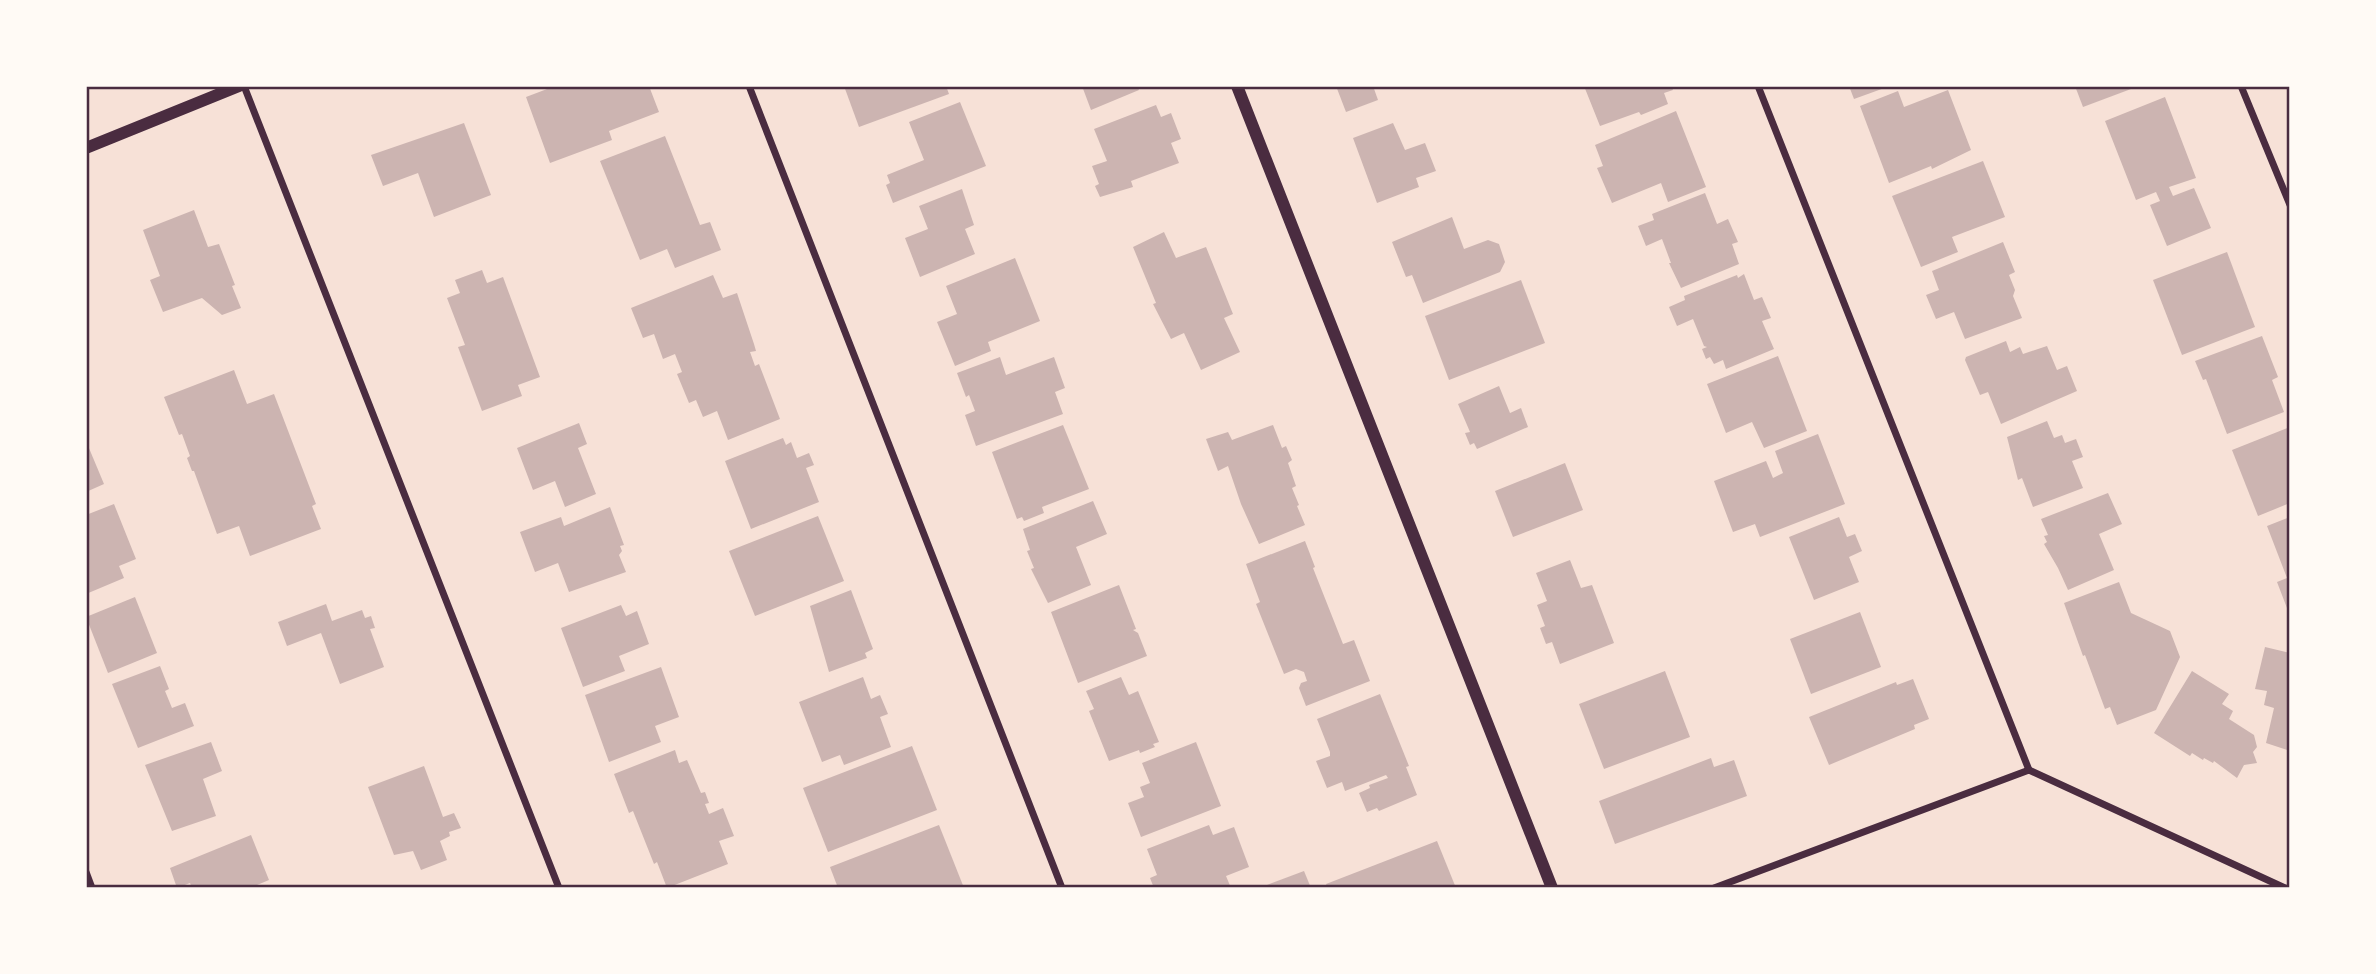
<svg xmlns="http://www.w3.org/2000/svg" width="2376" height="974" font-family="Overpass,sans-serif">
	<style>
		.building { fill: #ccb4b1 }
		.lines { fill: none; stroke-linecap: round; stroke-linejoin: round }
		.minor { stroke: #4a2c40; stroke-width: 7 }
		.tertiary { stroke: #4a2c40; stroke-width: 12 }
		.neatline { fill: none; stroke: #4a2c40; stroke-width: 2.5 }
	</style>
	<rect width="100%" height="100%" fill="#f7e1d7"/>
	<g class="building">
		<polygon points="555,86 649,86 659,112 609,131 612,140 550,163 526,97"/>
		<polygon points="844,86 946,86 949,94 859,127"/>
		<polygon points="1082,86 1137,86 1139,90 1091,110"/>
		<polygon points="1336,86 1373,86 1378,100 1346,112"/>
		<polygon points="1584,86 1671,86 1673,90 1664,93 1668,104 1641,115 1639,112 1600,126"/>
		<polygon points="1849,86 1890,86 1854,99"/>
		<polygon points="2075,86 2139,86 2083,107"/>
		<polygon points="1948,90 1971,150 1932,169 1931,166 1889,183 1860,106 1898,91 1904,107"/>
		<polygon points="2165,97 2196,178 2169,187 2173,196 2194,188 2211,228 2167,246 2150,205 2160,201 2156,192 2136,200 2105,121"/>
		<polygon points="960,102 986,166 893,203 886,185 890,183 887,175 924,160 909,122"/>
		<polygon points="1156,105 1161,117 1171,113 1181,139 1171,143 1179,163 1131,181 1133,187 1100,197 1095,186 1099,184 1092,166 1107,161 1094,129"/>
		<polygon points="1676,111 1706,187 1668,202 1661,183 1612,203 1597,168 1603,166 1595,145"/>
		<polygon points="464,123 491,195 434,217 418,173 383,186 371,155"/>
		<polygon points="1393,123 1405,150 1425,143 1436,171 1416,178 1419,187 1377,203 1353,138"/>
		<polygon points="665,136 700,225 710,222 721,250 675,268 667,249 640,260 600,161"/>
		<polygon points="1983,161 2005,217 1952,237 1958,252 1921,267 1892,196"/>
		<polygon points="962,189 974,225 965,229 975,254 920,277 905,238 928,229 919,206"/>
		<polygon points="1705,193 1717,224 1728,219 1738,242 1732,244 1739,264 1681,288 1669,263 1671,263 1662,239 1646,246 1638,226 1654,220 1652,214"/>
		<polygon points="194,210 208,247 219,244 235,285 232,286 241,308 222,315 202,298 163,312 150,280 160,276 143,230"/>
		<polygon points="1452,217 1464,249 1488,240 1499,244 1505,262 1500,272 1423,303 1412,275 1406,277 1392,242"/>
		<polygon points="1164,232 1176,258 1206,247 1233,314 1224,318 1240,352 1201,370 1184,333 1171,339 1153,304 1156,303 1133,247"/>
		<polygon points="2003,242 2015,272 2009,275 2015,290 2013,296 2022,318 1965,339 1954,312 1936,319 1926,295 1939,290 1932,271"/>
		<polygon points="2227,252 2255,327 2182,355 2153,280"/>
		<polygon points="1015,258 1040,321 988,342 991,351 955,366 937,322 957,314 946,286"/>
		<polygon points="482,270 487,283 503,277 540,377 518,385 522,396 482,411 458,347 465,345 447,298 460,293 455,280"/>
		<polygon points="1744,274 1754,300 1762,297 1771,318 1762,321 1774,349 1726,369 1723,360 1714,364 1710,357 1706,359 1702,349 1707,347 1704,346 1693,319 1677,326 1669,307 1685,300 1684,296 1737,275 1738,278"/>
		<polygon points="713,275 723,298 737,293 754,344 756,351 750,352 755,366 759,364 780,419 728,440 717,411 703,417 696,400 689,403 677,374 682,372 675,354 663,359 654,334 643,338 631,308"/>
		<polygon points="1521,280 1545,343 1449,380 1425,316"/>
		<polygon points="2262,336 2278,377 2272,380 2284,412 2227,434 2206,379 2203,380 2195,361"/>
		<polygon points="2006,341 2010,352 2020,347 2023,354 2047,346 2057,370 2067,366 2077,391 2001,424 1988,392 1980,395 1965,360 1966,357"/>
		<polygon points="1778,356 1807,431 1764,448 1752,422 1726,433 1707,384"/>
		<polygon points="1000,357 1006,375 1054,357 1065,388 1055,392 1063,414 976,446 965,415 975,411 969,395 966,397 957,373"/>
		<polygon points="234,370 247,404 274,394 316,504 312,506 321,529 250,556 239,526 217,534 194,471 192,471 187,458 190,456 182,434 179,435 164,397"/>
		<polygon points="1499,386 1510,413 1521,408 1528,427 1477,449 1474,443 1470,445 1465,433 1470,432 1458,404"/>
		<polygon points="2047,421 2054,438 2062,435 2065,443 2076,439 2083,457 2072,461 2083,488 2033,507 2022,478 2018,480 2007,437"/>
		<polygon points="579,423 587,444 578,448 596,494 565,507 555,481 533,490 517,448"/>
		<polygon points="1063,425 1089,489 1042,507 1044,513 1024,521 1022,517 1017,519 992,452"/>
		<polygon points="1273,425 1282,448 1286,446 1292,460 1288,463 1296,486 1292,488 1299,505 1297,506 1305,525 1259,544 1241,504 1228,466 1218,471 1206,439 1228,432 1232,440"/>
		<polygon points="2290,427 2290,503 2258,516 2232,450"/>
		<polygon points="1818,434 1845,504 1760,537 1755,524 1733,532 1714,481 1766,461 1773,478 1783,473 1775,451"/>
		<polygon points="783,438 786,445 791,442 797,458 809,453 814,465 806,468 819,502 751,529 725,461"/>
		<polygon points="86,441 104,484 86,492"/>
		<polygon points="1565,463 1583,510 1513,537 1495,491"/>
		<polygon points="2108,493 2122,524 2099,534 2114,570 2068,590 2058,568 2044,544 2047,542 2044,536 2048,535 2041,519"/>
		<polygon points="1093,501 1107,534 1076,547 1091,585 1048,603 1031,569 1034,568 1027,551 1030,550 1023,529"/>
		<polygon points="114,504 136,559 119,566 124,578 86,594 86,515"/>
		<polygon points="610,507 624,545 620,546 622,551 619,555 626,572 569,592 558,563 535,572 520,532 561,517 564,526"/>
		<polygon points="818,516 844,581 755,616 729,551"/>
		<polygon points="1839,517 1847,537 1855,534 1862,551 1849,557 1859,582 1814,600 1789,537"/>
		<polygon points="2290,517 2290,616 2277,582 2287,578 2267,526"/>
		<polygon points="1305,541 1315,567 1313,568 1343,644 1354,640 1370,681 1306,706 1299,688 1301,683 1307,681 1304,672 1296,669 1284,674 1256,604 1260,602 1246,564"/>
		<polygon points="1570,560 1581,588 1592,585 1614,643 1560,664 1552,642 1546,644 1540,628 1545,626 1537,605 1547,601 1536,573"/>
		<polygon points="2119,582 2131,613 2170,631 2180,657 2156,710 2117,725 2110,707 2105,709 2085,655 2083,656 2064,603"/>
		<polygon points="1119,585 1136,629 1133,630 1138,633 1147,656 1078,683 1051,612"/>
		<polygon points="851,590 873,649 865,653 867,658 829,672 810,606"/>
		<polygon points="135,597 157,653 108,673 86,617"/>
		<polygon points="326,604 332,621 362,610 365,618 371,616 375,628 370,629 384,667 340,684 321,633 287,646 278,622"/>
		<polygon points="621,605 626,616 637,611 649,644 619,656 625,671 583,687 561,628"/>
		<polygon points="1860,612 1881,667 1811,694 1790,639"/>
		<polygon points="2265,647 2290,653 2290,751 2266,743 2274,708 2264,705 2267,691 2255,689"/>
		<polygon points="160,666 169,689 165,691 172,708 185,703 194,726 138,748 112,684"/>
		<polygon points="661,667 679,717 655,726 661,742 609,762 585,695"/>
		<polygon points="1665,671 1690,737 1604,769 1579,704"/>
		<polygon points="2192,671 2229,694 2222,704 2233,711 2229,719 2254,735 2257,747 2253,752 2257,763 2244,765 2237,778 2214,761 2213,763 2204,758 2203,760 2192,753 2190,756 2154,733"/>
		<polygon points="863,677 871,699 880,695 888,714 880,717 891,747 844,765 840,755 822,762 799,702"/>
		<polygon points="1121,677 1129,695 1138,691 1159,742 1153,744 1155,747 1140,753 1139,750 1109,761 1089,711 1094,709 1086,691"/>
		<polygon points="1913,679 1929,719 1914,725 1915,729 1829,765 1809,717 1896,682 1897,685"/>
		<polygon points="1380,694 1409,766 1406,767 1417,795 1379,811 1377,808 1367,812 1359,793 1370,788 1369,785 1388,778 1386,775 1345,791 1342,782 1327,788 1316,761 1330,756 1330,752 1317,719"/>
		<polygon points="211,742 222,771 203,779 216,816 172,831 145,765"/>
		<polygon points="1196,742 1221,806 1141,837 1128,803 1144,797 1140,787 1150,783 1142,763"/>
		<polygon points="912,746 937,810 828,852 803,788"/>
		<polygon points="675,750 679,763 687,760 701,793 705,792 709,803 705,804 709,814 723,808 734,836 719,841 728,864 667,888 657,862 654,864 633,811 629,813 614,774"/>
		<polygon points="1711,758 1714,767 1734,760 1747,796 1615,844 1599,801"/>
		<polygon points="424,766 443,817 454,813 461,828 449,832 450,836 440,841 447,860 421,870 413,851 394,855 368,787"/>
		<polygon points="939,825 964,888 838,888 830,867"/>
		<polygon points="1209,825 1213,835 1234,827 1249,867 1226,876 1231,888 1154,888 1150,878 1157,875 1147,849"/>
		<polygon points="251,835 269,880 250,888 192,888 190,883 177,888 170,868"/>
		<polygon points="1437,841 1456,888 1328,888 1326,884"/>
		<polygon points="1304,871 1311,888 1269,888 1267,885"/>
	</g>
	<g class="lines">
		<g class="minor">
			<polyline points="244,86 559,888"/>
			<polyline points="749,86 1062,888"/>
			<polyline points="1758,86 2029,770"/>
			<polyline points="2241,86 2290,205"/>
			<polyline points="86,872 92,888"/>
			<polyline points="1714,888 2029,770 2285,888"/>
		</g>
		<g class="tertiary">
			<polyline points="1237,86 1552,888"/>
			<polyline points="86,148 239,86"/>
		</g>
	</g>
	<rect width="2376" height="974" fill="none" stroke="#fffaf5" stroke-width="175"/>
	<rect x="88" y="88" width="2200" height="798" class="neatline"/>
</svg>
